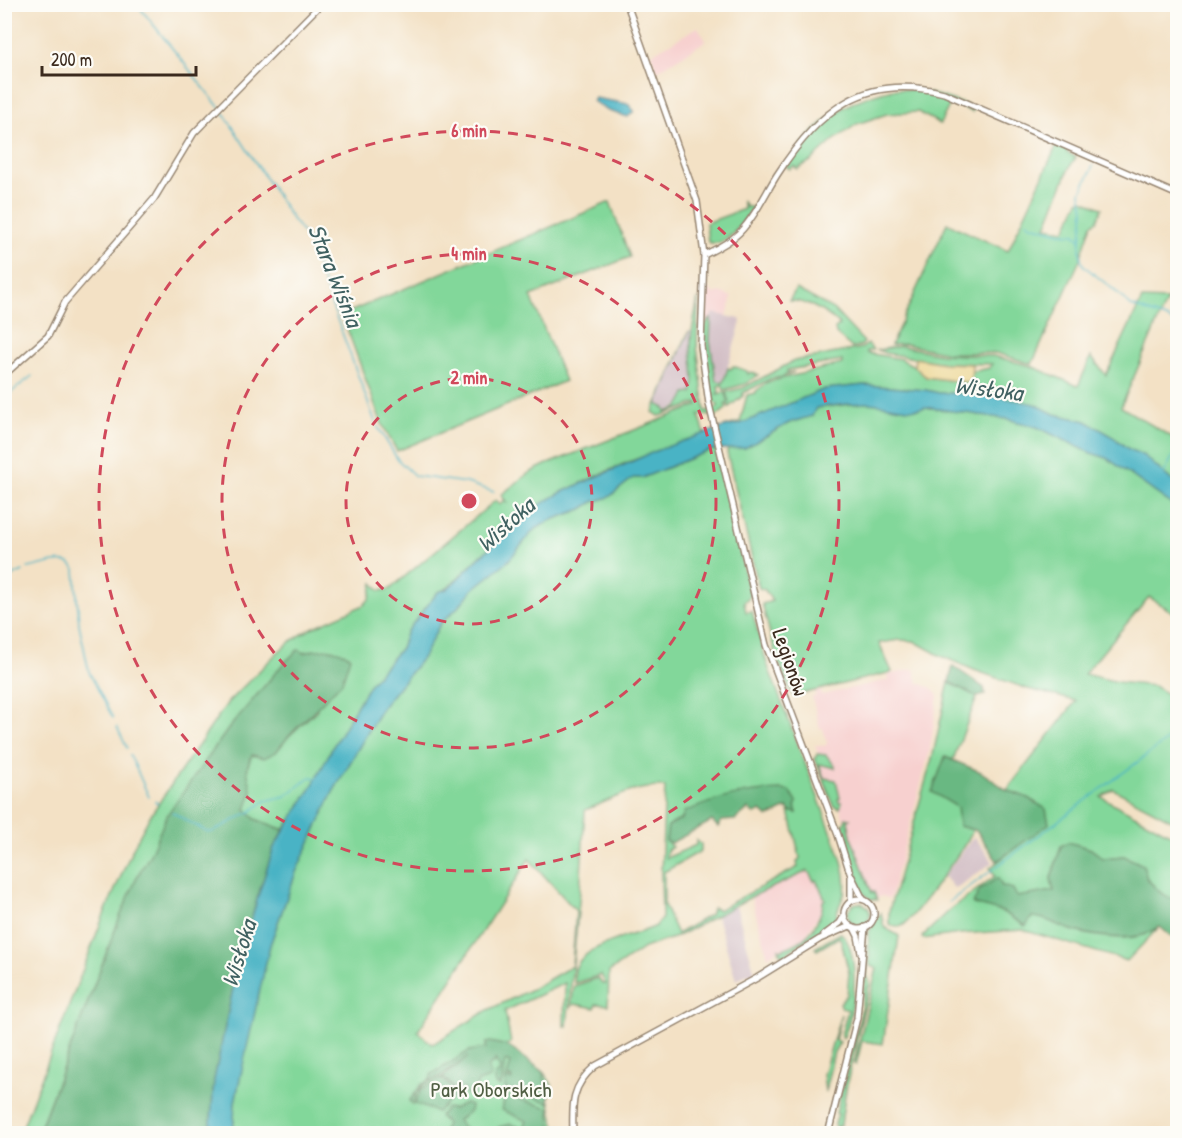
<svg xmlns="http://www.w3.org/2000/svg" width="1182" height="1138" font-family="'Patrick Hand',sans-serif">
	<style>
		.built { fill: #f7d0cf }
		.industrial { fill: #d2bec5 }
		.green { fill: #82d79a; stroke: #5e805c; stroke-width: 1.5; fill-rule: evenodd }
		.forest { fill: #69b882; stroke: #527150; stroke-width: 1.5 }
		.sand { fill: #eeda9e; stroke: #94825e; stroke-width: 1.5 }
		.water { fill: #48b3c5; stroke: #426e72; stroke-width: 1.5 }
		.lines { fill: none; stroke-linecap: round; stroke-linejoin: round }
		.stream { stroke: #48b3c5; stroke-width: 1.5 }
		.minor-casing { stroke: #978672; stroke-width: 8 }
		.minor { stroke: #fff; stroke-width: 5 }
		.ring { fill: none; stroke: #d1495b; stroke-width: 3; stroke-dasharray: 10 8 }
		.labels { text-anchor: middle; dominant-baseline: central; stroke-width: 4.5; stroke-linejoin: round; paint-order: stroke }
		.street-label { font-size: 22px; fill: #3b2a1e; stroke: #fdfcf7 }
		.park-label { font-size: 22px; fill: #505e43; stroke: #fdfcf7 }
		.water-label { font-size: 24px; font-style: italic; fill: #406161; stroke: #fdfcf7 }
		.centre { fill: #d1495b; stroke: #fdfcf7; stroke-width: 3 }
		.ring-label { font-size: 18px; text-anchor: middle; font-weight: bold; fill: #d1495b; stroke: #fdfcf7; stroke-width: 4.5; stroke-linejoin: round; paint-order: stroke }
	</style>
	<rect width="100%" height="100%" fill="#fdfcf7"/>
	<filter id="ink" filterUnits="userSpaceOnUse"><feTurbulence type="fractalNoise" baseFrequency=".0167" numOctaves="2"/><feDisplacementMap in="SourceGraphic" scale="12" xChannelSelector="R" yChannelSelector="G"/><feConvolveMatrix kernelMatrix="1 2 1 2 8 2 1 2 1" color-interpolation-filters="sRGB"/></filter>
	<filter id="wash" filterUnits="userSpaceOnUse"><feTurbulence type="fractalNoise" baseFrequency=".008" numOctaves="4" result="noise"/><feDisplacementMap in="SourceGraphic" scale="24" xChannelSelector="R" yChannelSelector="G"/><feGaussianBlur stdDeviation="1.35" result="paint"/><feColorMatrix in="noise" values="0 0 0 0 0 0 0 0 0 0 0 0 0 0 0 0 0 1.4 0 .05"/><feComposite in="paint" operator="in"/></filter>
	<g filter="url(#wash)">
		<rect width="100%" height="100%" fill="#f3e1c5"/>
		<g class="built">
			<polygon points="698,27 706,41 657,71 651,54"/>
			<polygon points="706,286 714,294 720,292 732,297 727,316 712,313 711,319 705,324"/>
			<polygon points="914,669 918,683 932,688 938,696 930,750 890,899 882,896 873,900 862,892 843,828 844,820 840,808 834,806 815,759 818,753 815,745 825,746 827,743 823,728 820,729 812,697 816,696 815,692 820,691 822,695 888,680 887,675"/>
			<polygon points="808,871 813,881 816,880 826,899 823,901 822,910 804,938 781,950 779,949 768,957 751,897"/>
		</g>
		<g class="industrial">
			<polygon points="712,313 740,319 741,322 723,383 715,380 711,355 710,326"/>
			<polygon points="689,331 692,331 698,398 665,412 654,410"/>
			<polygon points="974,836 993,862 955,889 944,876"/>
			<polygon points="736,906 755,973 750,975 749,973 736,980 717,916"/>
		</g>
		<g class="green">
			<path d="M893 89C923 89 947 97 974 108L972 112 951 102 940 124 918 112 887 114 857 124 833 141 811 161 797 169 794 166 790 169 786 166C817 122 839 102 893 89Z"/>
			<polygon points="1057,145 1067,149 1067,153 1076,157 1069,168 1046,227 1065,230 1079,201 1083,200 1102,208 1097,221 1092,224 1079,262 1032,364 996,353 948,353 905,344 891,345 947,223 1008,251"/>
			<path d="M742 201H743L746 207H753C744 220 727 250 708 242L706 223 744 209Z"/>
			<polygon points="610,202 630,257 531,296 565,381 397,451 382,424 342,315"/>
			<path d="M796 289 833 309 864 342 862 345 852 348 836 334 835 329 839 326 838 322C823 312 808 300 789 301Z"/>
			<path d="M698 299 697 347 705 410 706 411 717 408 718 405 714 402C711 384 694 333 709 320L711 319 710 341 716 380 723 383 728 368 731 369 733 366 747 371 748 374 750 372 758 375 745 384 724 390 722 385 718 386 719 392 716 395 725 392 729 403 726 392 743 388 794 361 862 348 868 344 873 350 867 351V353L901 359 914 366 926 377 971 383V372L989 368 992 364 944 363 885 353 878 350 901 346 941 354 993 356 1031 366 1078 386 1091 357 1106 375 1142 299 1167 300 1121 407 1177 440V485L1144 456 1127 448 1112 436 1086 421 1054 414 1035 404 963 393H939L926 390 865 385 825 389 740 424 720 428 740 422 747 395 756 393V391L768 382 842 364V361L787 370V373L794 372 782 377 770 379 743 393V396L729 407 728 404H725L727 408 717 416 699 415 705 434 623 464 562 492 541 504 505 533 446 589 438 592 407 631 401 648 369 685 335 743 310 790 284 830 255 819 246 809 252 791C247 777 245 769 252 755L276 752 288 737 317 710 313 650 303 653 299 649 283 664 229 728 167 815 150 855 138 875 120 917 38 1133 20 1134 103 917 134 846 150 816 228 702 277 653 291 641 312 628 364 605 370 598 373 583 380 591 390 589 496 500 500 504 504 500 508 504 501 495 529 473 545 465 698 405 697 403 663 415 659 416 653 412 689 331 657 404 665 408 666 412 678 408 686 394 692 393C697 377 690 358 691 341 692 327 695 313 698 299Z"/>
			<path d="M863 403 886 404 904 408 925 407 1007 419 1037 427 1091 453 1107 458 1177 508V615L1149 597 1084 674 1118 682 1154 686 1177 700V823L1113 789 1101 797 1177 838V901L1162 894 1147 879 1143 865 1124 856 1103 858 1091 849 1068 842 1061 846 1051 878 1054 891 1017 897 1002 886 997 878 973 903 1003 912 1025 926 1032 917C1045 917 1052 923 1063 927 1083 935 1122 942 1143 935 1149 933 1155 929 1160 926L1127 961 1023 930 960 934 923 939 922 937 950 910 995 876 990 868 1025 840 1028 798 1007 790 1076 701 1028 689 974 670 939 655 914 641 900 640 879 643 892 672 793 696 776 656 762 604 772 601 765 590 759 588 727 453 728 448H745L789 423 812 416 816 408Z"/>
			<path d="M711 450H716L750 596 744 602 746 612 752 611 767 664 839 852C843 864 847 877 845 891 843 901 836 908 836 919L784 955H781L779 949 781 950C788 947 796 944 803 939 813 932 823 913 823 901L825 899 816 880 814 881 808 871 751 897 676 937 644 948 609 972 608 1005 596 1004 595 1008 575 1004 571 1007 574 986 598 978 602 984H606L601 975 575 983C566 945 633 938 656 926L662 918 661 873 665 787C630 786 616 799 585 810L580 891 567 1026H564L565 983 505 1011 511 1043 506 1045 543 1071 552 1085 549 1098 556 1133 233 1134 235 1102 257 996 270 945 296 872 333 792 383 706 423 657 440 624 459 606 473 589 508 561 534 530 549 521 582 509 593 502 609 497 633 478H642ZM796 801 795 806 797 813 789 811 800 858 797 862 798 867 718 910 713 908 711 911V914L677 934 664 905V872L701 851V844L696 840V845L666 858 667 850 672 847 666 841 668 826 682 819ZM529 859 576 911 572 966 534 988 486 1011 433 1044 429 1042 418 1031Z"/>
			<path d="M949 682 977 697 953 760 945 757 958 807 959 826 973 830C969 841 912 921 902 926 897 928 894 927 889 924V911L933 755Z"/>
			<polygon points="817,754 826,755 835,766 835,768 819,764 824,778 836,780 840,798 838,799 839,802 842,802 840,808 834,806 815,759"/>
			<polygon points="846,818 850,819 848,821 852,840 872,893 874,892 877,900 870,899 862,892 843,825"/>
			<circle cx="859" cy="914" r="11"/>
			<polygon points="881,913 884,927 899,936 883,1044 862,1041 856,1065 854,1064 877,968 870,966 868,933"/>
			<path d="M841 933C861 952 855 1015 843 1038L841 1035 848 1010 842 1008 840 1003 847 995 849 973 841 940 839 937 817 950 815 948Z"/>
			<path d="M866 946 867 975 870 983C859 1030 846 1078 841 1125L837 1127 836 1130 835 1124 838 1114 836 1113 860 1016 865 979Z"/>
			<polygon points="841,1014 835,1040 840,1042 834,1052 825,1092 823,1074"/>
		</g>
		<g class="forest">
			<path d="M299 649 303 653C319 648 336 646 350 657L342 682 288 737 276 752 264 758 252 755C243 774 249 772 251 789 252 795 248 803 246 809L255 819 284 830 274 847 258 896 234 983 214 1080 210 1133 38 1134 120 917 138 875 150 855 167 815 229 728 283 664Z"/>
			<polygon points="953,666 984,688 985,695 977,697 949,682"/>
			<polygon points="945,757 981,772 1007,790 1028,798 1046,809 1049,824 997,861 977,831 959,826 957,807 932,792"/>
			<path d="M781 790 789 791 797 802 795 807 797 813 789 811 787 808 768 817 761 811 755 814 748 809 735 820 721 821 718 827 712 821 671 843 666 841 668 826 682 819 684 812C718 798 743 791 781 790Z"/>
			<path d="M1068 842 1091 849 1103 858 1124 856 1143 865 1147 879 1162 894 1177 901V934L1173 938 1160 927C1155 929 1149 933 1143 935 1122 941 1083 935 1063 927 1052 923 1045 917 1032 917L1026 926 1003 912 973 904 980 890 998 878 1002 886 1013 889 1017 897 1054 891 1051 879 1061 846Z"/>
			<polygon points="490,1042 508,1046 543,1072 550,1103 505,1089 506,1078 511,1080 512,1078 507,1076 511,1063 505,1061 501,1087 495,1084 495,1075 499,1073 500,1068 495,1060 494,1064 491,1064 488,1068 491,1075 490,1078 478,1082 473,1096 465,1094 464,1089 460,1087 455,1089 443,1077 468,1057 441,1076 424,1084 417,1092 413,1104 409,1101 421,1085 431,1079 431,1075 469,1051 486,1048 486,1043"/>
			<polygon points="442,1078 454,1090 454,1097 437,1112 415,1104 421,1089"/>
			<polygon points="505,1095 550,1108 551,1133 495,1133 499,1127 511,1124 523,1128 527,1121 502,1110"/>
			<polygon points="465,1103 471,1106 470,1111 458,1120 463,1128 475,1133 443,1133 446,1123 439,1116 447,1108 453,1109"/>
		</g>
		<polygon class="sand" points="915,358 944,363 972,364 971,383 926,377 914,366"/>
		<g class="water">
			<polygon points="595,98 628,104 634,111 628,117 608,111 593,101"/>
			<path d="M865 385 926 390 939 393 985 394 1035 404 1054 414 1086 421 1112 436 1127 448 1144 456 1177 485V508L1107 458 1091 453 1037 427 1007 419 925 407C910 414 883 402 864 403 849 404 832 405 816 408L812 416 789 423 745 448 711 450 642 478H633L609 497 593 502 582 509 549 521 534 530 508 561 473 589 459 606 440 624 423 657 383 706 333 792 296 872 270 945 241 1074 235 1102 233 1133 210 1134 214 1080 234 983 258 896 274 847 310 790 335 743 369 685 401 648 407 631 438 592 447 589 505 533 541 504 562 492 658 450 720 428 740 424 825 389Z"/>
		</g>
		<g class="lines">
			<g class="stream">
				<polyline points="137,4 223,112 292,219 307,238 376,424 398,460 415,476 467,483 494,492"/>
				<polyline points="1093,166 1081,192 1084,211 1080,248 1081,260 1084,266 1114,290 1131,306 1168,319 1178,325"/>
				<polyline points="1027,222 1031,225 1060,233 1075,234 1081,240"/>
				<polyline points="4,398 32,376"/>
				<polyline points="1163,475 1175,452"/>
				<path d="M28 568C42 566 68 554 75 569L79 624 89 672 113 718"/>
				<polyline points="4,580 23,571"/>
				<polyline points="117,727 127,748"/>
				<polyline points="130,755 149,797"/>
				<polyline points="155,801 157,803"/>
				<polyline points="172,812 207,832 212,832 250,812 265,801 286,796 310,777 317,778"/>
				<polyline points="949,902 1178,732"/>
			</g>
		</g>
	</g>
	<g filter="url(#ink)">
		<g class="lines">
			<g class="minor-casing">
				<g id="minor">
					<polyline points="627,4 697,201 704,255 701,346 709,404 766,645 838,835 850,873 863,899"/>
					<path d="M704 255C716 249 729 243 739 233 755 217 765 194 777 175 818 111 864 72 944 93L1178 195"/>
					<polyline points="4,375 48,336 65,302 154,199 194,133 321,4"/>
					<polyline points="851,877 851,901"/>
					<circle cx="859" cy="914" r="15"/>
					<polyline points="854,928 858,936 861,953"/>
					<polyline points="824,935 840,923 844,916"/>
					<path d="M573 1134C572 1104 571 1086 595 1066L757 978 820 939 850 926"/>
					<polyline points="828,1134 857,1018 865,927"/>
				</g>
			</g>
			<use href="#minor" class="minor"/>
		</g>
	</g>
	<g class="ring">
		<circle cx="469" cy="501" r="123"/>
		<circle cx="469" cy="501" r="247"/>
		<circle cx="469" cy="501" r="370"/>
	</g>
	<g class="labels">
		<g class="street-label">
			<text transform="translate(791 662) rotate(71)">Legionów</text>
		</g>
		<g class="park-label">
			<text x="491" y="1089">Park Oborskich</text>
		</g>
		<g class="water-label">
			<text transform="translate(336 275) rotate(68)">Stara Wiśnia</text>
			<text transform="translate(989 388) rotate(7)">Wisłoka</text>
			<text transform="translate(505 524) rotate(-42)">Wisłoka</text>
			<text transform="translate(238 953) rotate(-73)">Wisłoka</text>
		</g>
	</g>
	<circle cx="469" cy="501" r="9" class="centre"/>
	<g class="ring-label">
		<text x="469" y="137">6 min</text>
		<text x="469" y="260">4 min</text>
		<text x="469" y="384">2 min</text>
	</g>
	<rect width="1182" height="1138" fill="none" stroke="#fdfcf7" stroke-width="24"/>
	<path d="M42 66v9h154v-9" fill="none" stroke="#3b2a1e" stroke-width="3"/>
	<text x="51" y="66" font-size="18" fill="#3b2a1e" stroke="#fdfcf7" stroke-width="4.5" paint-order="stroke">200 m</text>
</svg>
